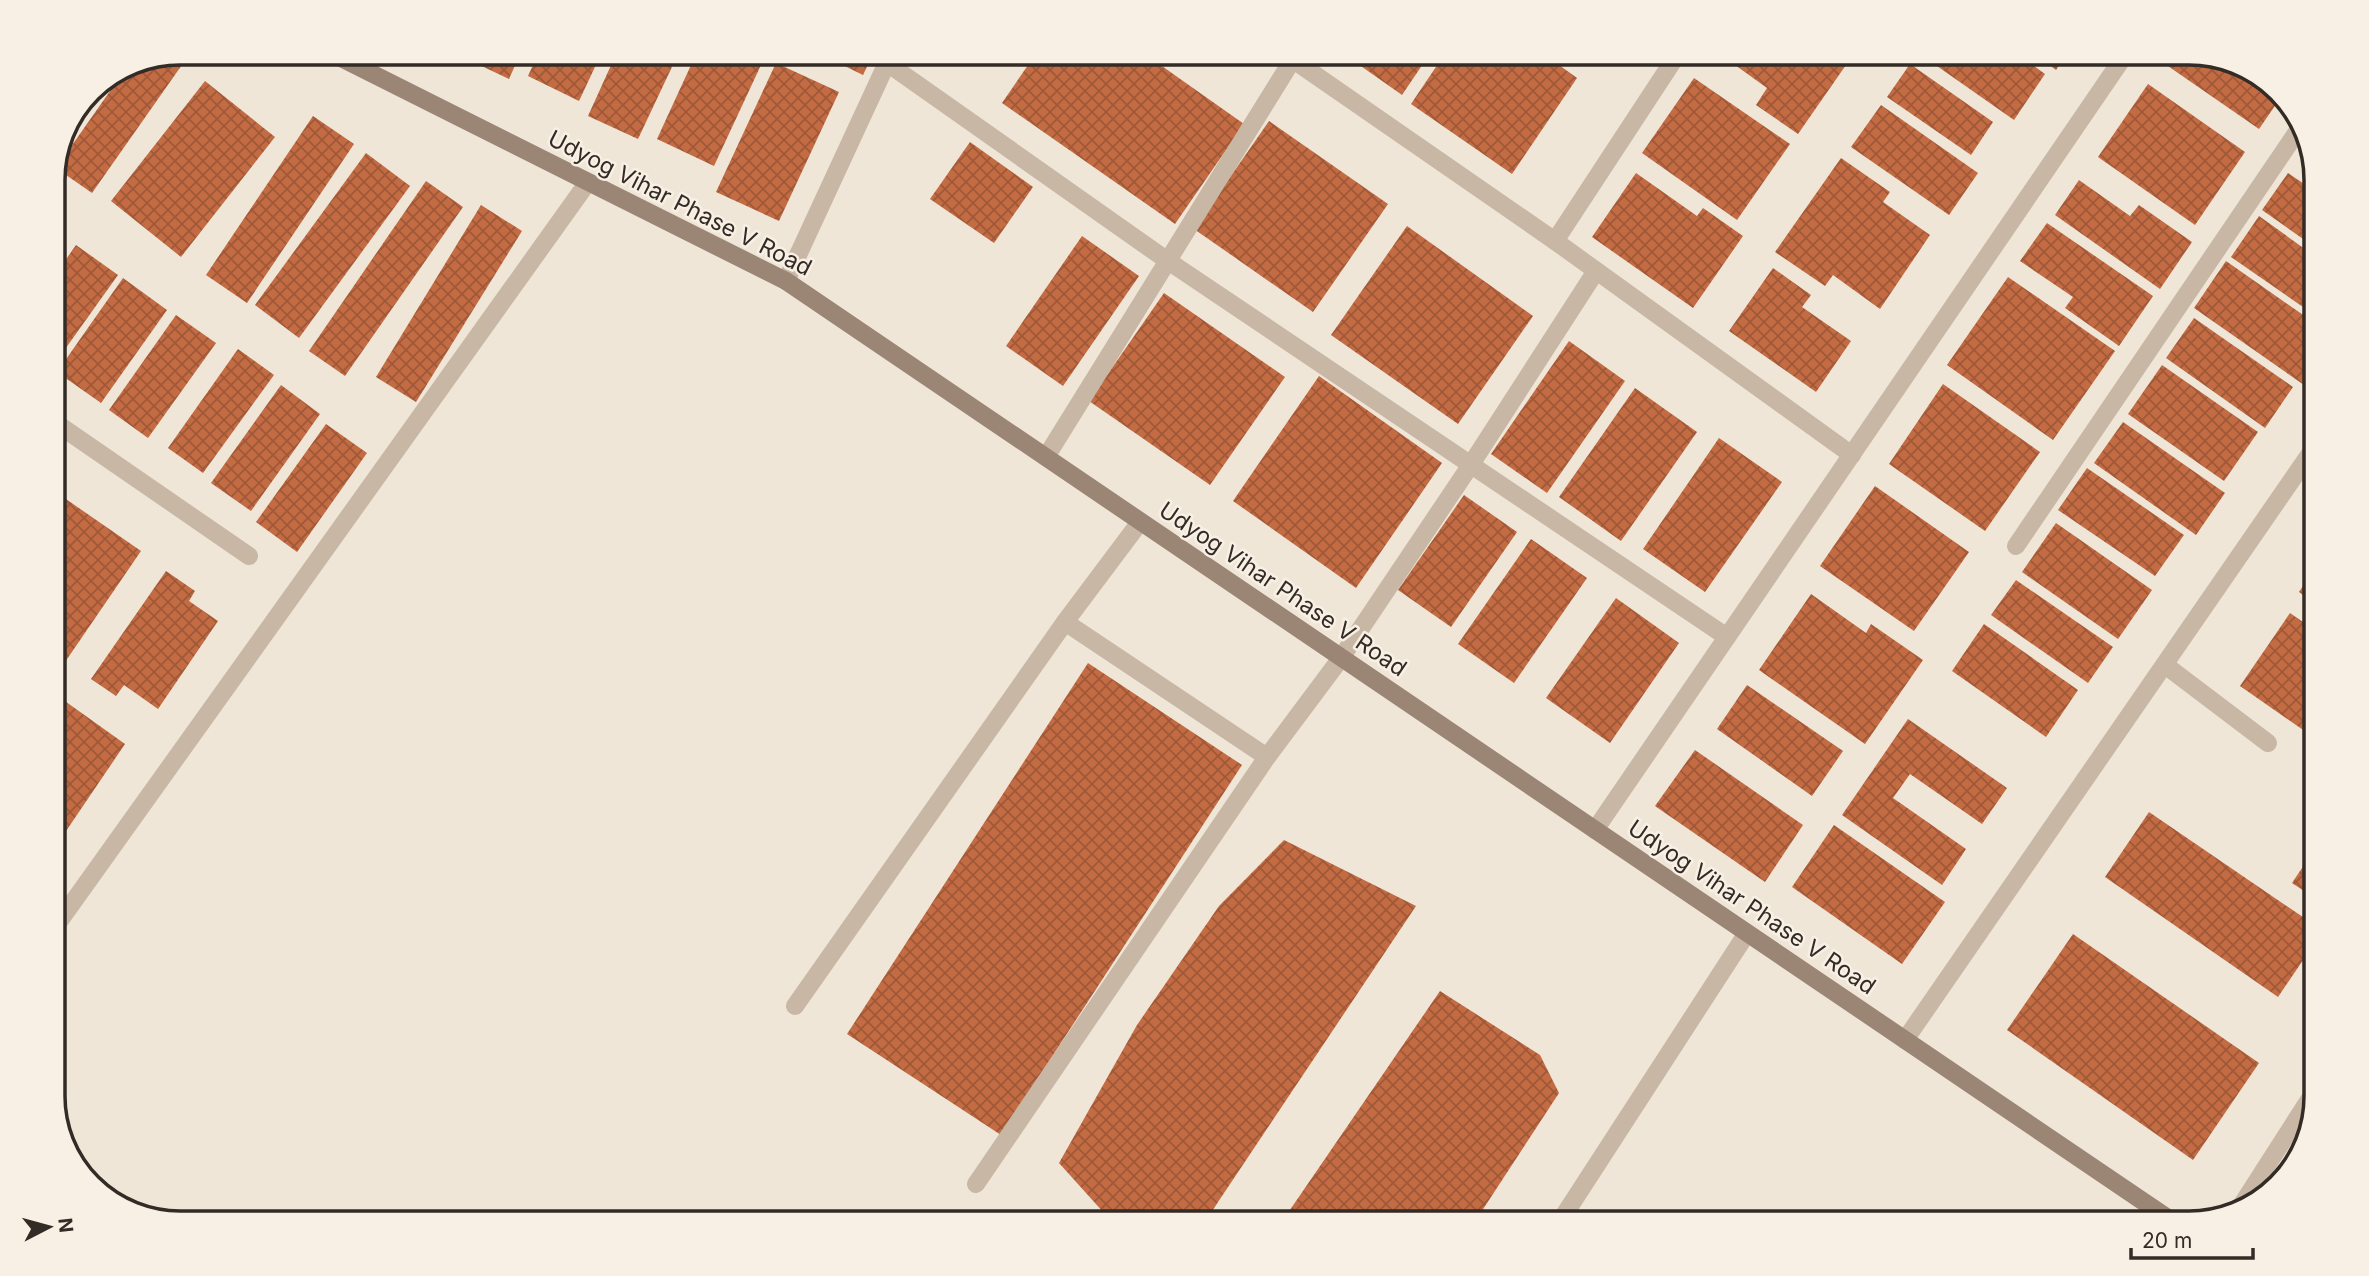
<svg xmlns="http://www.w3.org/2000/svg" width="2369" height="1276" font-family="Inter,sans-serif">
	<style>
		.building { fill: url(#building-cross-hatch) }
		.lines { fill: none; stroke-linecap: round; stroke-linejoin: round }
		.lane { stroke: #c7b7a4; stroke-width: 18 }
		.street { stroke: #c7b7a4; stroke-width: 18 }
		.secondary { stroke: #9b8676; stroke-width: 18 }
		.labels { text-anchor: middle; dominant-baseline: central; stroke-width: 5; stroke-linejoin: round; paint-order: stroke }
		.street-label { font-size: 23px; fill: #332b26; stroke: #f8f0e4 }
		.rim { fill: none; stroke: #332b26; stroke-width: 3.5 }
	</style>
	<defs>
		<pattern id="building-cross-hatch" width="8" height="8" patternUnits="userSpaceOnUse" patternTransform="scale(1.75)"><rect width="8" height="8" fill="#c36b43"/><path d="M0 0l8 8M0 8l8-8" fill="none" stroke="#9f5838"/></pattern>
	</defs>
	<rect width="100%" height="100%" fill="#f0e6d8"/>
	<g class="building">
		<polygon points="452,52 521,52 509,79"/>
		<polygon points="539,52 602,52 579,101 528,76"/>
		<polygon points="617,52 679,52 638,139 588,116"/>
		<polygon points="697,52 767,52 714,166 657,139"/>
		<polygon points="816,52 874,52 863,75"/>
		<polygon points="1037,52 1142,52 1244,124 1175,224 1002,103"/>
		<polygon points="1341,52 1431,52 1402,95"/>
		<polygon points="1446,52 1541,52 1577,78 1512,174 1411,104"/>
		<polygon points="1717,52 1855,52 1798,134 1756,105 1767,88"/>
		<polygon points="1917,52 2015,52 2045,74 2014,120"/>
		<polygon points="2032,52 2068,52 2056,70"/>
		<polygon points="2173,52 2190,52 2246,66 2281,97 2259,129 2165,64"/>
		<polygon points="173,54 184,62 92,193 56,168 129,64"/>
		<polygon points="776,63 839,92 779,221 716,192"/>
		<polygon points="1910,64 1993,122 1971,155 1887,97"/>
		<polygon points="1694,78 1790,144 1737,220 1642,153"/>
		<polygon points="102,81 81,112 80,112 90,89"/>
		<polygon points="205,81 275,137 181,257 111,201"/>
		<polygon points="2148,84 2245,152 2195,225 2098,157"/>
		<polygon points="1881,105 1978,173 1949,215 1851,147"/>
		<polygon points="313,116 354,144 247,303 206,275"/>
		<polygon points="1269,121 1388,204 1313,312 1194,229"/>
		<polygon points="970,142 1033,187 994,243 930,199"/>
		<polygon points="366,153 410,186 299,338 255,305"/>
		<polygon points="1841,158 1890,192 1883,202 1930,235 1880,309 1833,275 1825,286 1775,252"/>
		<polygon points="1636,173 1697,216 1703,208 1743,236 1693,308 1592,237"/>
		<polygon points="2288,173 2316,192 2316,248 2262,210"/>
		<polygon points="2079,180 2130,216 2139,205 2192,242 2160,289 2055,215"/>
		<polygon points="426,181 463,207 345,376 309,351"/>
		<polygon points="481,205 522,231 416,402 376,377"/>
		<polygon points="2259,216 2316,257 2316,316 2231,257"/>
		<polygon points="2047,223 2153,296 2119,346 2065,308 2073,297 2020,261"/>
		<polygon points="1407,226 1533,316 1458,424 1331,335"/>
		<polygon points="1082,236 1139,276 1063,386 1006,346"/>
		<polygon points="76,245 118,275 53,366 53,278"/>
		<polygon points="2226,261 2316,324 2316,367 2304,385 2194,308"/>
		<polygon points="1773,268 1811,295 1802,307 1851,341 1816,392 1729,331"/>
		<polygon points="2008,277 2115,351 2053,440 1947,365"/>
		<polygon points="123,278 167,310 101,403 57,372"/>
		<polygon points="1164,293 1285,377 1210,485 1089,401"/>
		<polygon points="176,315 216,343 148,438 109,410"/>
		<polygon points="2194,318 2293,387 2265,428 2166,358"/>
		<polygon points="1569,341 1625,381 1547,493 1491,454"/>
		<polygon points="238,349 274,375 203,473 168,448"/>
		<polygon points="2162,365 2258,432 2224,481 2128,414"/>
		<polygon points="1319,376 1442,463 1356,588 1233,501"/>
		<polygon points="1943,384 2040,452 1985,531 1889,464"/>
		<polygon points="281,385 320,414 251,511 211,483"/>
		<polygon points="1635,388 1697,432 1621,541 1559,497"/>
		<polygon points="2123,422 2225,493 2196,535 2094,463"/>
		<polygon points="326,424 367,453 297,552 256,522"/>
		<polygon points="1719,438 1782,482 1705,592 1643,549"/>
		<polygon points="2087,468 2184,535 2155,576 2058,510"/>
		<polygon points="1875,486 1969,552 1914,631 1820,566"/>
		<polygon points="1464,495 1517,532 1451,627 1398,590"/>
		<polygon points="63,497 141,551 63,665 53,658 53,513"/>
		<polygon points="2056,523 2152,590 2118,639 2022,572"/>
		<polygon points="1531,539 1587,578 1514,683 1458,644"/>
		<polygon points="2316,566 2316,604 2299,592"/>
		<polygon points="166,571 195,591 189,601 218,621 158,709 124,685 116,696 91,679"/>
		<polygon points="2016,580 2113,647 2088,683 1991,615"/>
		<polygon points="1811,594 1866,633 1871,624 1923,660 1865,744 1759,670"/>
		<polygon points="1616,598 1679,643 1610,743 1546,698"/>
		<polygon points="2290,613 2316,631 2316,739 2240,686"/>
		<polygon points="1984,624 2078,690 2046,737 1952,671"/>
		<polygon points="1088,663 1242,765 1001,1135 847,1034"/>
		<polygon points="1747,685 1843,751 1812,796 1717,729"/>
		<polygon points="62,699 125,744 62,837 53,830 53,712"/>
		<polygon points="1908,719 2007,788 1982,824 1910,774 1893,798 1966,849 1942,885 1842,815"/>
		<polygon points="1695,750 1803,825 1765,882 1655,806"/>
		<polygon points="2316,790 2316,818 2304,809"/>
		<polygon points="2149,812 2316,926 2316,941 2278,997 2105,877"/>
		<polygon points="1834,825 1945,902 1902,964 1792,887"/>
		<polygon points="1284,840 1416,906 1204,1223 1113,1223 1059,1163 1137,1025 1219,906"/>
		<polygon points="2316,847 2316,899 2292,883"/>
		<polygon points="2073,934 2259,1063 2193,1160 2007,1030"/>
		<polygon points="1440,991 1540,1055 1559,1093 1474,1223 1281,1223"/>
		<polygon points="2308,1132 2303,1153 2270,1191 2269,1189"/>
	</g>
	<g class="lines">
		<g class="lane">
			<polyline points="1065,622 1267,757"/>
			<polyline points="2165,665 2268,743"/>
			<polyline points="53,930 588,182"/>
			<polyline points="795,1006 1065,622 1140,522"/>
			<polyline points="976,1184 1267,757 1341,658"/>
			<polyline points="1559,1223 1747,933"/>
		</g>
		<g class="street">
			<polyline points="1282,52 1555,241 1852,455"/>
			<polyline points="887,63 1168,261 1727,637"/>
			<polyline points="1555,241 1679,52"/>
			<polyline points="786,281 892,52"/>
			<polyline points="53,421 249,556"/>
			<polyline points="1046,457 1293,59"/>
			<polyline points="2016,546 2301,126"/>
			<polyline points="1341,658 1470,466 1596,271"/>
			<polyline points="1595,830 2127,52"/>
			<polyline points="1905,1040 2316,445"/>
			<polyline points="2239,1209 2316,1089"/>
		</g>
		<polyline class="secondary" points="329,52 786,281 2175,1223"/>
	</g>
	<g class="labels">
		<g class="street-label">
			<text transform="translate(680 203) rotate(27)">Udyog Vihar Phase V Road</text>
			<text transform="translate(1283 589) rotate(34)">Udyog Vihar Phase V Road</text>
			<text transform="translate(1752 907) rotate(34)">Udyog Vihar Phase V Road</text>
		</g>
	</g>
	<path d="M0 0H2369V1276H0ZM180 65H2189A115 115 0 0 1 2304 180V1096A115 115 0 0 1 2189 1211H180A115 115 0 0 1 65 1096V180A115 115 0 0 1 180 65Z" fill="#f8f0e4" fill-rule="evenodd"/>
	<path class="rim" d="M180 65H2189A115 115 0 0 1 2304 180V1096A115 115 0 0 1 2189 1211H180A115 115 0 0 1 65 1096V180A115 115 0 0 1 180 65Z"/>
	<g transform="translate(49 1227) rotate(84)" stroke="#f8f0e4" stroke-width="5" paint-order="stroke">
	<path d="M0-5L12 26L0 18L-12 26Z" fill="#332b26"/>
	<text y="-10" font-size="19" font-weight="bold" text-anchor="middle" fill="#332b26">N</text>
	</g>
	<path d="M2131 1248v10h122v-10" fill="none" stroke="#332b26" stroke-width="3.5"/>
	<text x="2142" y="1248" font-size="21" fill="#332b26" stroke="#f8f0e4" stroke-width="5" paint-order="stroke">20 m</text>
</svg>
